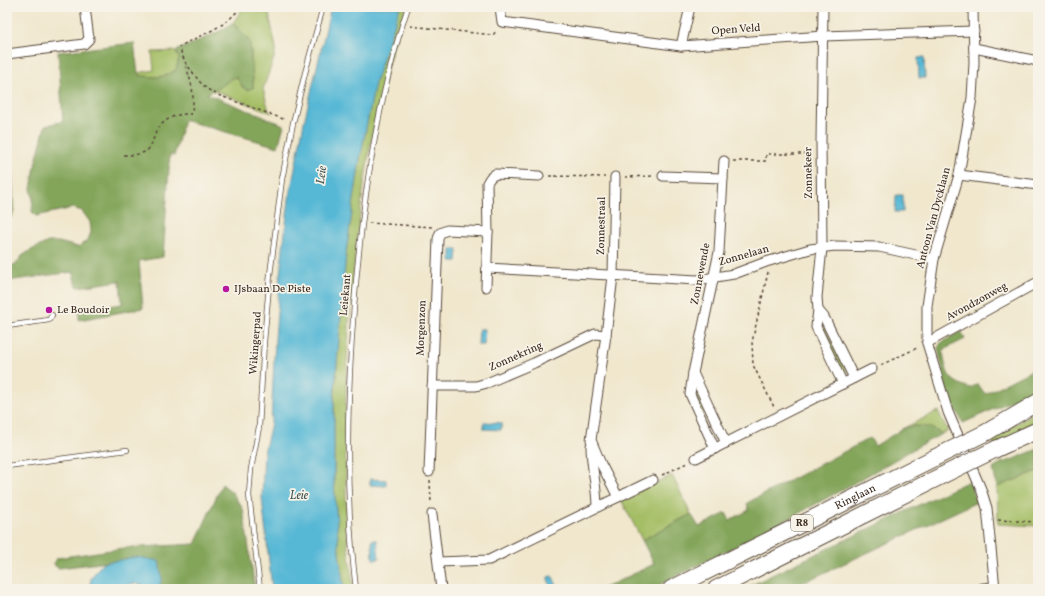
<svg xmlns="http://www.w3.org/2000/svg" width="1045" height="596" font-family="Vollkorn,serif">
	<style>
		.green { fill: #a4be65; stroke: #707442 }
		.forest { fill: #83a55a; stroke: #5f683c }
		.water { fill: #56b8d5; stroke: #48717a }
		.lines { fill: none; stroke-linecap: round; stroke-linejoin: round }
		.lane-casing { stroke: #564638; stroke-width: 6 }
		.street-casing { stroke: #564638; stroke-width: 11 }
		.highway-casing { stroke: #564638; stroke-width: 18 }
		.path { stroke: #564638; stroke-width: 1.5; stroke-dasharray: 3 3; stroke-linecap: butt }
		.lane { stroke: #fff; stroke-width: 4.5 }
		.street { stroke: #fff; stroke-width: 9 }
		.highway { stroke: #fff; stroke-width: 16 }
		.highway-bridge-casing { stroke: #564638; stroke-width: 18; stroke-linecap: butt }
		.highway-bridge { stroke: #fff; stroke-width: 16 }
		.poi-dot { fill: #b5179e; stroke: #f7f3e8; stroke-width: 1.5 }
		.labels { text-anchor: middle; dominant-baseline: central; stroke-width: 3.5; stroke-linejoin: round; paint-order: stroke }
		.shield { fill: #f7f3e8; stroke: #73665b; stroke-width: 1 }
		.shield-label { font-size: 10px; font-weight: bold; fill: #3b2a1e }
		.street-label { font-size: 11px; fill: #3b2a1e; stroke: #f7f3e8 }
		.poi-label { font-size: 11px; fill: #3b2a1e; stroke: #f7f3e8; text-anchor: start }
		.water-label { font-size: 12px; font-style: italic; fill: #435555; stroke: #f7f3e8 }
	</style>
	<rect width="100%" height="100%" fill="#f7f3e8"/>
	<filter id="ink" filterUnits="userSpaceOnUse"><feTurbulence type="fractalNoise" baseFrequency=".025" numOctaves="2"/><feDisplacementMap in="SourceGraphic" scale="8" xChannelSelector="R" yChannelSelector="G"/><feConvolveMatrix kernelMatrix="1 2 1 2 8 2 1 2 1" color-interpolation-filters="sRGB"/></filter>
	<filter id="wash" filterUnits="userSpaceOnUse"><feTurbulence type="fractalNoise" baseFrequency=".012" numOctaves="4" result="noise"/><feDisplacementMap in="SourceGraphic" scale="16" xChannelSelector="R" yChannelSelector="G"/><feGaussianBlur stdDeviation="0.9" result="paint"/><feColorMatrix in="noise" values="0 0 0 0 0 0 0 0 0 0 0 0 0 0 0 0 0 1.4 0 .05"/><feComposite in="paint" operator="in"/></filter>
	<g filter="url(#wash)">
		<rect width="100%" height="100%" fill="#f0e7cd"/>
		<g class="green">
			<polygon points="243,7 269,7 269,14 276,48 274,58 263,89 269,111 272,113 213,90 223,85 232,78 237,77 243,88 253,88 253,80 250,42 233,23"/>
			<path d="M400 7H406C397 34 388 61 382 88 368 150 359 213 353 276 347 343 344 410 346 478 346 501 346 524 348 547 350 561 352 575 353 589H344L339 552 334 483V400L346 253 360 159 375 83Z"/>
			<path d="M176 51 179 58 176 70C161 79 157 77 140 76L138 73 154 70 152 52Z"/>
			<polygon points="824,327 848,374 845,376 843,376 821,329"/>
			<polygon points="696,391 699,391 720,438 718,439 716,439 694,394"/>
			<polygon points="1038,410 1038,424 994,445 991,438 1026,418"/>
			<path d="M938 411 948 431 942 434C929 426 916 423 902 429Z"/>
			<polygon points="1038,471 1038,526 998,524 997,487"/>
			<polygon points="672,475 691,514 642,540 621,500"/>
		</g>
		<g class="forest">
			<path d="M233 23 250 42 253 81V88L247 90 243 87 236 77 232 78 223 85 207 94 284 125 278 147 184 120 174 156 170 154 163 257 139 261 143 308 79 320V310L122 304 120 281 78 287 75 283 73 272 7 281V265H15L22 256 31 250 48 242H59L78 247 88 240 91 232 90 222 82 211 73 208 36 216 32 212 33 198 31 189 35 166 45 126 63 121 58 52 134 43 138 73 140 76C157 77 161 79 176 70L179 58 176 51 220 31Z"/>
			<polygon points="12,171 14,212 9,221 7,221 7,172"/>
			<path d="M961 331 965 339 947 348 943 352C947 375 947 380 970 388L978 384 985 394 1038 367V388L1009 402 963 423 948 396 938 348 941 343Z"/>
			<path d="M916 426C926 426 933 428 942 434L926 442 849 486 770 529 651 589H602L654 564 642 540 691 514 699 527 726 513 730 520 749 510 747 503 870 438 875 446 902 429 907 427Z"/>
			<polygon points="1038,449 1038,471 997,487 993,469 1002,462 1006,462"/>
			<polygon points="969,481 977,502 789,589 744,589 776,573"/>
			<polygon points="222,484 232,492 243,509 255,589 158,589 162,579 137,557 116,561 59,568 55,566 54,563 57,558 124,548 195,544"/>
		</g>
		<g class="water">
			<polygon points="331,7 400,7 375,83 360,159 346,253 334,400 334,483 339,552 344,589 272,589 262,498 264,453 271,423 275,339 280,274 289,199 304,122"/>
			<polygon points="924,57 925,78 919,78 918,58"/>
			<polygon points="896,195 903,195 903,212 895,212"/>
			<polygon points="451,249 458,249 457,261 451,261"/>
			<polygon points="479,329 485,329 484,345 478,345"/>
			<polygon points="484,422 502,423 501,430 484,429"/>
			<polygon points="370,479 386,480 386,486 370,485"/>
			<polygon points="372,540 377,540 379,559 373,559"/>
			<path d="M137 557 159 561 162 579 158 589C155 589 152 589 149 588 138 585 134 579 125 589H92L90 584 91 579 96 571 103 563Z"/>
			<polygon points="551,576 553,577 558,588 552,589 548,579 548,577"/>
		</g>
	</g>
	<g filter="url(#ink)">
		<g class="lines">
			<g class="lane-casing">
				<g id="lane">
					<polyline points="7,326 49,320 52,315"/>
					<polyline points="7,466 127,450"/>
					<polyline points="260,589 249,495 251,469 259,427 264,341 270,275 282,179 293,123 305,73 323,7"/>
					<path d="M356 589C344 491 347 392 355 294 363 197 377 100 408 7"/>
				</g>
			</g>
			<g class="street-casing">
				<g id="street">
					<polyline points="500,7 502,22 681,46 823,36 974,31"/>
					<polyline points="823,7 821,142 822,248 817,297 818,310 816,327 843,384"/>
					<polyline points="973,7 974,63 972,98 959,175 934,259 927,306 927,343 948,412 981,489 987,508 995,589"/>
					<polyline points="681,46 690,7"/>
					<polyline points="974,48 1038,61"/>
					<polyline points="7,54 84,44 89,39 85,7"/>
					<polyline points="959,175 1038,185"/>
					<polyline points="663,176 723,178 719,252 693,373 690,394 715,449"/>
					<polyline points="615,177 613,276 606,335 591,440 601,464 618,497"/>
					<polyline points="723,178 724,161"/>
					<polyline points="487,268 697,280 734,274 766,262 810,249 835,246 879,247 934,259"/>
					<polyline points="486,287 488,232 487,183 490,178 495,174 539,176"/>
					<polyline points="818,310 824,317 854,378"/>
					<polyline points="927,343 1038,282"/>
					<polyline points="693,373 726,443"/>
					<polyline points="432,386 476,386 487,383 534,363 595,334 606,335"/>
					<path d="M591 446C591 466 597 486 597 507"/>
					<polyline points="696,458 872,369"/>
					<polyline points="429,472 438,239 440,233 447,230 488,232"/>
					<polyline points="432,514 441,589"/>
					<polyline points="439,562 489,560 653,480"/>
					<polyline points="980,589 983,588 994,587"/>
				</g>
			</g>
			<g class="highway-casing">
				<g id="highway">
					<polyline points="987,432 1038,402"/>
					<polyline points="996,449 1038,430"/>
					<path id="s1" d="M671 589 934 458"/>
					<polyline points="716,589 943,475"/>
				</g>
			</g>
			<g class="path">
				<path d="M240 7C227 28 200 34 179 47L185 62 199 81 207 89 218 95 286 120"/>
				<polyline points="410,26 493,35 497,30"/>
				<path d="M124 155C131 155 140 155 146 151 152 148 153 138 156 132 163 119 177 113 191 114 196 97 191 80 185 64"/>
				<polyline points="733,161 766,161 766,154 811,154"/>
				<polyline points="549,176 605,177"/>
				<polyline points="625,177 653,176"/>
				<polyline points="369,223 433,227"/>
				<polyline points="768,272 752,342 753,365 774,407"/>
				<polyline points="881,365 919,347"/>
				<polyline points="662,475 689,462"/>
				<polyline points="430,480 431,504"/>
				<polyline points="998,520 1038,522"/>
			</g>
			<use href="#lane" class="lane"/>
			<use href="#street" class="street"/>
			<use href="#highway" class="highway"/>
			<g class="highway-bridge-casing">
				<g id="highway-bridge">
					<polyline points="934,458 987,432"/>
					<polyline points="943,475 996,449"/>
				</g>
			</g>
			<use href="#highway-bridge" class="highway-bridge"/>
		</g>
	</g>
	<g class="poi-dot">
		<circle cx="226" cy="289" r="4"/>
		<circle cx="49" cy="310" r="4"/>
	</g>
	<g class="labels">
		<rect class="shield" x="791" y="515" width="22" height="16" rx="3"/>
		<g class="shield-label">
			<text x="802" y="523">R8</text>
		</g>
		<g class="street-label">
			<text transform="translate(736 30) rotate(-4)">Open Veld</text>
			<text transform="translate(809 173) rotate(-91)">Zonnekeer</text>
			<text transform="translate(934 218) rotate(-75)">Antoon Van Dycklaan</text>
			<text transform="translate(602 226) rotate(-89)">Zonnestraal</text>
			<text transform="translate(744 256) rotate(-16)">Zonnelaan</text>
			<text transform="translate(701 274) rotate(-79)">Zonnewende</text>
			<text transform="translate(346 295) rotate(-85)">Leiekant</text>
			<text transform="translate(977 302) rotate(-29)">Avondzonweg</text>
			<text transform="translate(422 328) rotate(-88)">Morgenzon</text>
			<text transform="translate(256 343) rotate(-86)">Wikingerpad</text>
			<text transform="translate(516 357) rotate(-24)">Zonnekring</text>
			<text stroke="none"><textPath href="#s1" startOffset="206">Ringlaan</textPath></text>
		</g>
		<g class="poi-label">
			<text x="234" y="289">IJsbaan De Piste</text>
			<text x="57" y="310">Le Boudoir</text>
		</g>
		<g class="water-label">
			<text transform="translate(322 175) rotate(-83)">Leie</text>
			<text x="299" y="496">Leie</text>
		</g>
	</g>
	<rect width="1045" height="596" fill="none" stroke="#f7f3e8" stroke-width="24"/>
</svg>
